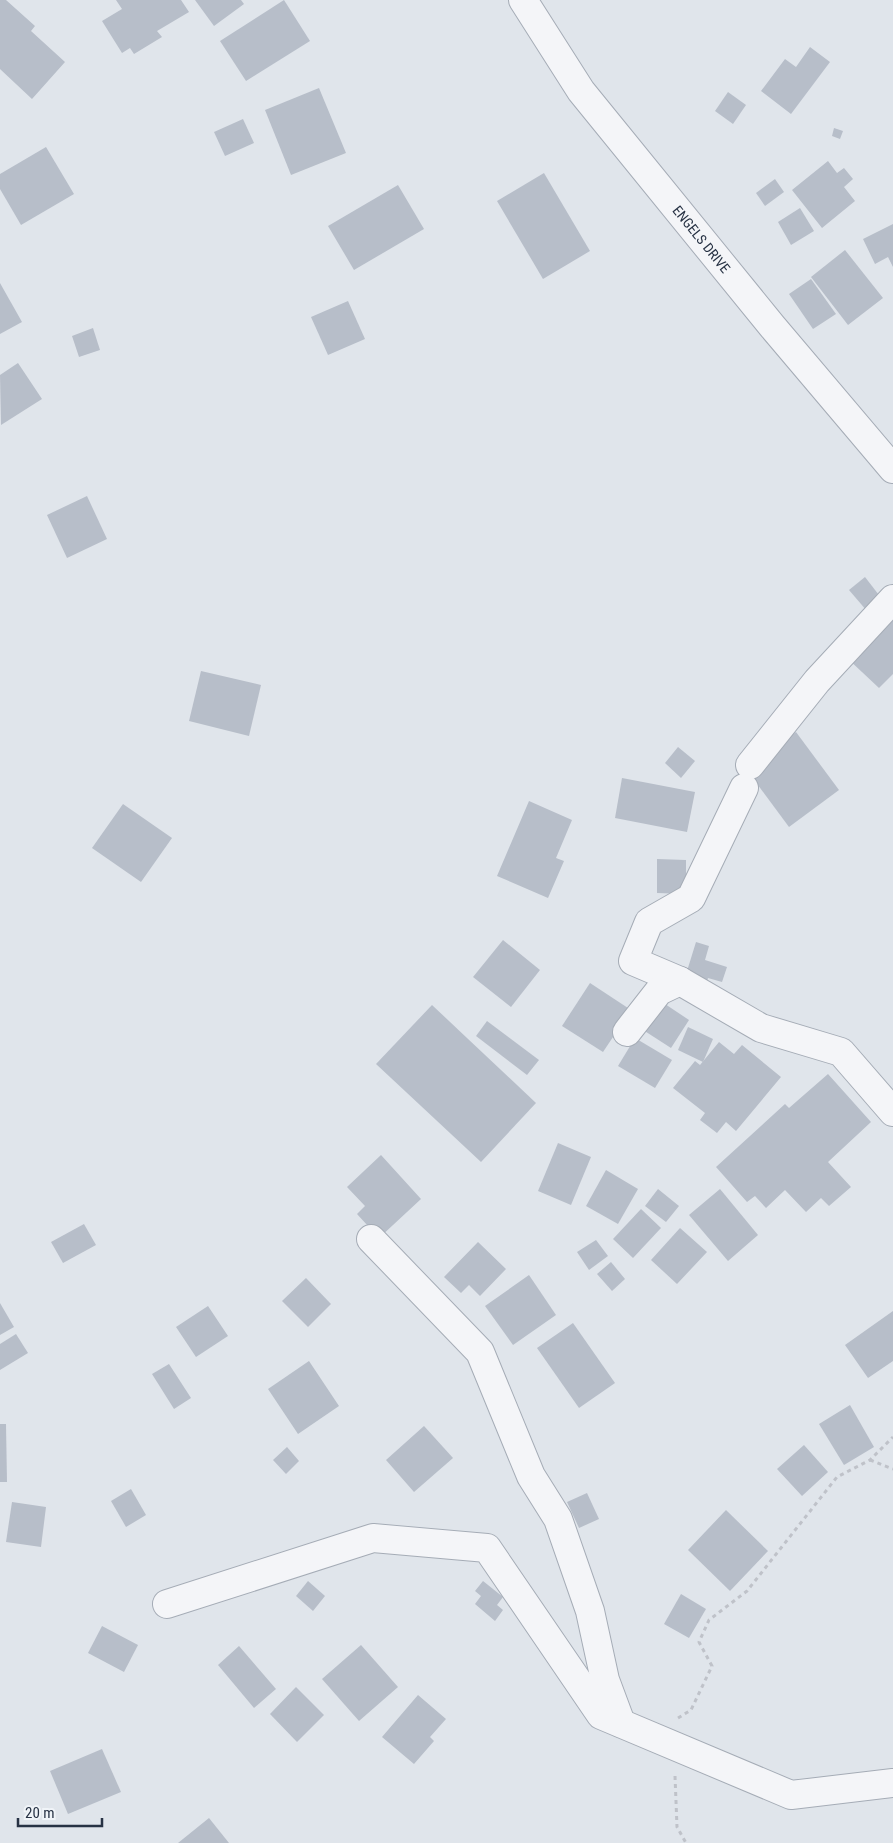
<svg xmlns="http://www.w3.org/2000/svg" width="893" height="1843" font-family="'Roboto Condensed',sans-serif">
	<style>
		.building { fill: #b7bec9 }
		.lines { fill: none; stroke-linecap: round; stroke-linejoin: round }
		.minor-casing { stroke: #a5acb6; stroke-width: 30 }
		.path { stroke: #bfc2c9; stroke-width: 3; stroke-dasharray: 4 4; stroke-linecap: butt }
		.minor { stroke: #f4f5f8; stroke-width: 28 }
		.labels { text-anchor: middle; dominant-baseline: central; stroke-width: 4; stroke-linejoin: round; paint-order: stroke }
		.street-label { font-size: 14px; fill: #273244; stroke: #f0f4f8 }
	</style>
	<rect width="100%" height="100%" fill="#e0e5eb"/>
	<g class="building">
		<polygon points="0,0 6,0 35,26 31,31 65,62 32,99 0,69"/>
		<polygon points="116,0 181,0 189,12 157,31 162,37 134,54 130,48 122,53 102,21 122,9"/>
		<polygon points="195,0 241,0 244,4 214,26"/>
		<polygon points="284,0 310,41 246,81 220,41"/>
		<polygon points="810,47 830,62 791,114 761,91 785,59 796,67"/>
		<polygon points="319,88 346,153 291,175 265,110"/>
		<polygon points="728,92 746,105 733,124 715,111"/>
		<polygon points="243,119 254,143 225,156 214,132"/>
		<polygon points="834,128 843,131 840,139 832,136"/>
		<polygon points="46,147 74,194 21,225 0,189 0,174"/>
		<polygon points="828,161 837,173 844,168 853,179 844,187 855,201 822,228 792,190"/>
		<polygon points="544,173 590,251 543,279 497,201"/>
		<polygon points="775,179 784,192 765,206 756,193"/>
		<polygon points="398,185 424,229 354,270 328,226"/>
		<polygon points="800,208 814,231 791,245 778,222"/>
		<polygon points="893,224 893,267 888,257 875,264 863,239"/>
		<polygon points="845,250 883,298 848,325 811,277"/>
		<polygon points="811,279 836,314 813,329 789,294"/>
		<polygon points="0,283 22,322 0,334"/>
		<polygon points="348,301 365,339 328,355 311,317"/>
		<polygon points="93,328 100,350 79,357 72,336"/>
		<polygon points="18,363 42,399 1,425 0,375"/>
		<polygon points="87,496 107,539 67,558 47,515"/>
		<polygon points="865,577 882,599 867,611 849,590"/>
		<polygon points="893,615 893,674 879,688 846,657"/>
		<polygon points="201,671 261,685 249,736 189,721"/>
		<polygon points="796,732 839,790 789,827 746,769"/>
		<polygon points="678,747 695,761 681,778 665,763"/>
		<polygon points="622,778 695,792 687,832 615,818"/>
		<polygon points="529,801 572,820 556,858 564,861 548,898 497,876"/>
		<polygon points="123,804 172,838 141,882 92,848"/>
		<polygon points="657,859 686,860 686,894 657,893"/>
		<polygon points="503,940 540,970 511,1007 473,977"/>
		<polygon points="696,942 709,946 705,960 727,967 722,982 708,978 704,991 683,984"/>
		<polygon points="590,983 631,1010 603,1052 562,1026"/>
		<polygon points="659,1000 689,1020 671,1048 640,1028"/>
		<polygon points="432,1005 536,1103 481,1162 376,1064"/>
		<polygon points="487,1021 539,1060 527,1075 476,1036"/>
		<polygon points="688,1027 713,1039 703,1062 678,1050"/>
		<polygon points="635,1038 672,1060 655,1088 618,1066"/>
		<polygon points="719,1042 734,1054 742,1045 781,1077 736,1131 726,1122 717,1133 700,1120 705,1113 673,1088 695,1061 700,1065"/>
		<polygon points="828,1074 871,1122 828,1162 851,1187 829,1206 821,1198 806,1212 785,1190 766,1208 755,1196 747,1202 716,1167 785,1104 789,1108"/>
		<polygon points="558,1143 591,1157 571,1205 538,1191"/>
		<polygon points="381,1155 421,1199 379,1238 357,1214 365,1206 347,1187"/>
		<polygon points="606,1170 638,1189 618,1224 586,1206"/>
		<polygon points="658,1189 679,1206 666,1222 645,1206"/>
		<polygon points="720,1189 758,1235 728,1261 689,1215"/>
		<polygon points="641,1209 661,1228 633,1258 613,1239"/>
		<polygon points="84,1224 96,1245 63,1263 51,1242"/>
		<polygon points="680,1228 707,1252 677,1284 651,1260"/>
		<polygon points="596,1240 608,1256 589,1270 577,1252"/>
		<polygon points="478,1242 506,1269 480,1296 469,1285 461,1293 444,1277"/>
		<polygon points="611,1262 625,1279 612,1291 597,1274"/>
		<polygon points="529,1275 556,1315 513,1345 485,1306"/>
		<polygon points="306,1278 331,1304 308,1327 282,1301"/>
		<polygon points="0,1303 14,1327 0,1335"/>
		<polygon points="208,1306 228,1336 196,1357 176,1327"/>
		<polygon points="893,1311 893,1361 868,1378 845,1345"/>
		<polygon points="573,1323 615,1383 579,1408 537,1348"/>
		<polygon points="16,1334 28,1353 0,1370 0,1344"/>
		<polygon points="309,1361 339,1406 298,1434 268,1389"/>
		<polygon points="169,1364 191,1398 174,1409 152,1374"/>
		<polygon points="850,1405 874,1447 844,1465 819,1424"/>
		<polygon points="0,1424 6,1424 7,1482 0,1482"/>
		<polygon points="424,1426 453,1458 414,1492 386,1460"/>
		<polygon points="804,1445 828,1472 802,1496 777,1469"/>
		<polygon points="287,1447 299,1461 286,1474 273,1460"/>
		<polygon points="131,1489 146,1515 126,1527 111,1501"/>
		<polygon points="587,1493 599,1519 579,1528 567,1502"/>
		<polygon points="12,1502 46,1507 41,1547 6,1542"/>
		<polygon points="726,1510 768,1551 730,1591 688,1550"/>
		<polygon points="308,1581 325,1596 313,1611 296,1596"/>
		<polygon points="483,1581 503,1597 497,1605 503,1610 495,1621 475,1604 481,1596 475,1591"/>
		<polygon points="681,1594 706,1609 689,1638 664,1624"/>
		<polygon points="102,1626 138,1645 124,1672 88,1653"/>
		<polygon points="361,1645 398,1687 359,1721 322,1679"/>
		<polygon points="239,1646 276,1689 254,1708 218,1665"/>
		<polygon points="296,1687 324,1715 297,1742 270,1714"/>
		<polygon points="418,1695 446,1719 430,1737 434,1741 414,1764 382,1737"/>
		<polygon points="102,1749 121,1792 68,1814 50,1771"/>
		<polygon points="209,1818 229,1843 178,1843"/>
	</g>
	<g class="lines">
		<g class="minor-casing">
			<g id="minor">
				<path id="s1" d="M523 0 581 91 772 326 893 469"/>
				<polyline points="750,765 817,681 893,599"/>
				<polyline points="744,788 691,898 649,922 633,961 680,981 761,1028 841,1052 893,1112"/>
				<polyline points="627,1032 659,991 680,981"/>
				<polyline points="371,1239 480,1352 531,1476 558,1519 590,1611 605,1680 621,1723"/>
				<polyline points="167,1604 373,1538 487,1548 601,1715 791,1795 893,1783"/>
			</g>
		</g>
		<g class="path">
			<polyline points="870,1460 893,1469"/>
			<polyline points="678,1718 691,1710 712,1666 699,1642 709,1620 747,1591 837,1477 870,1460 893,1437"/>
			<polyline points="675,1776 677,1827 686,1843"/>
		</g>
		<use href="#minor" class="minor"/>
	</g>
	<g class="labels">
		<g class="street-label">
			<text stroke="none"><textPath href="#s1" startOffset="299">ENGELS DRIVE</textPath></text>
		</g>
	</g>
	<path d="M18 1818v8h84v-8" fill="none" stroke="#273244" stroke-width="2.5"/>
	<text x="25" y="1818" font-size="15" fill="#273244" stroke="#f0f4f8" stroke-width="4" paint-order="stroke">20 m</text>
</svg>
